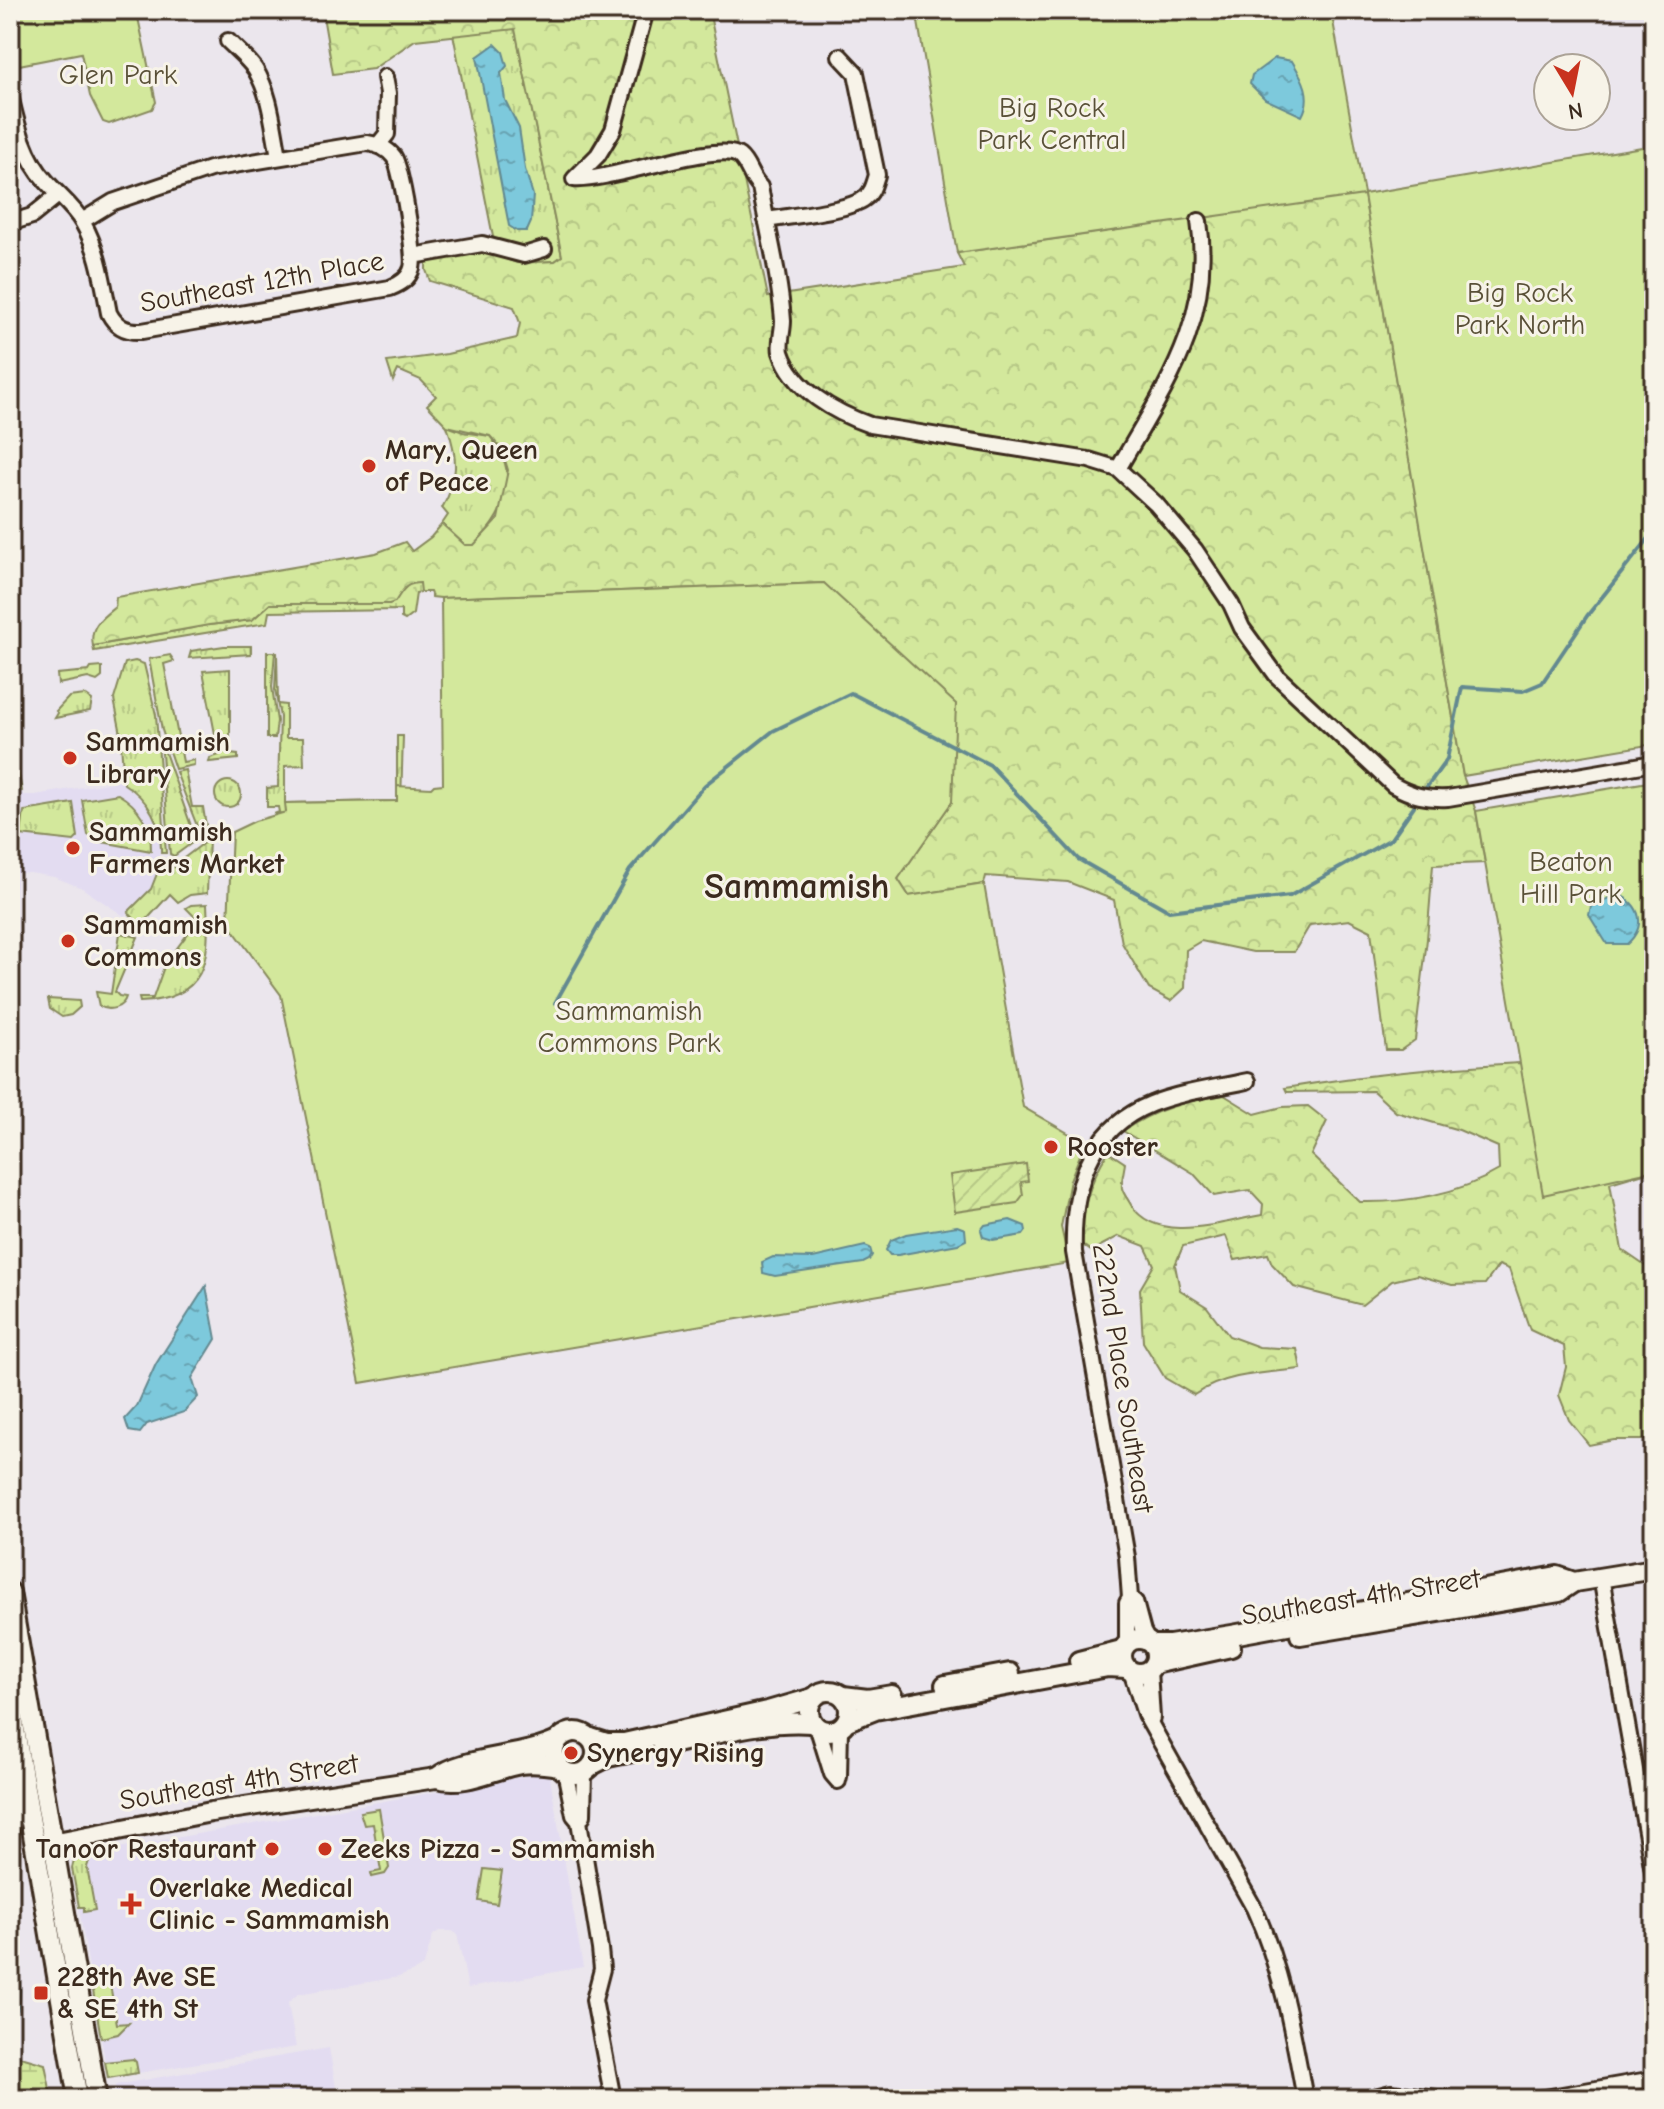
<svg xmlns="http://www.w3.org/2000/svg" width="1664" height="2109" font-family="'Comic Neue',sans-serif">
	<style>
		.built { fill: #e3dcf1; fill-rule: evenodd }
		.grass { fill: url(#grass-tufts); stroke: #87895d; stroke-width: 2 }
		.forest { fill: url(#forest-crowns); stroke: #87895d; stroke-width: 2 }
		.wetland { fill: url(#wetland-marsh); stroke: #87895d; stroke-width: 2 }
		.park { fill: #d3e89c; stroke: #87895d; stroke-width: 2 }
		.garden { fill: url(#garden-furrows); stroke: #87895d; stroke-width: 2 }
		.water { fill: url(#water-ripples); stroke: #638990; stroke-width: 2 }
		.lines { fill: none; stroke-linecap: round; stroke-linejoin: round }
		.stream { stroke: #638990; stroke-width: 4 }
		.street-casing { stroke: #3b2a1e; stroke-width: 20 }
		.secondary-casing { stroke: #3b2a1e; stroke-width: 24 }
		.street { stroke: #f7f3e8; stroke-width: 14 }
		.secondary { stroke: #f7f3e8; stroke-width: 18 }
		.poi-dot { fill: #c8321e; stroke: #f7f3e8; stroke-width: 3 }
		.labels { text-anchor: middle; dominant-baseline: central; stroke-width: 6; stroke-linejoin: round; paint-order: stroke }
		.park-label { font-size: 28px; fill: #595037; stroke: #f7f3e8 }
		.street-label { font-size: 28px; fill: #3b2a1e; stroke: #f7f3e8 }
		.poi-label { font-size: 28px; font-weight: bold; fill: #3b2a1e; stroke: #f7f3e8; text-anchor: start }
		.district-label { font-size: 36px; font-weight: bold; fill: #3b2a1e; stroke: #f7f3e8 }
	</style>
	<defs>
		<pattern id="grass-tufts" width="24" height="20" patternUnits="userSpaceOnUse" patternTransform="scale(2)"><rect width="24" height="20" fill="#d3e89c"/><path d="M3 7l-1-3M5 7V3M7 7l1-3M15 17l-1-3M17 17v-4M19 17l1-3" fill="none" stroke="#b6c786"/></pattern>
		<pattern id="forest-crowns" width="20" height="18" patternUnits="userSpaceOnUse" patternTransform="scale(2)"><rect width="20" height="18" fill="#d3e89c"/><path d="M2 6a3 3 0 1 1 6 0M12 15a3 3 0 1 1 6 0" fill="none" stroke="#b6c786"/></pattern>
		<pattern id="wetland-marsh" width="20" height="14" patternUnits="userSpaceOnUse" patternTransform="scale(2)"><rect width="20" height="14" fill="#d3e89c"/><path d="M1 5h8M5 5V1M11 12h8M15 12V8" fill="none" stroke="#b6c786"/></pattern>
		<pattern id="garden-furrows" width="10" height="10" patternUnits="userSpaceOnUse" patternTransform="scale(2)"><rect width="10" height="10" fill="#d3e89c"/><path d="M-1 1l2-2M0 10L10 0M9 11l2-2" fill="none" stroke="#b6c786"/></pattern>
		<pattern id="water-ripples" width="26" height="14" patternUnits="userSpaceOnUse" patternTransform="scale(2)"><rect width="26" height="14" fill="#7dc9dc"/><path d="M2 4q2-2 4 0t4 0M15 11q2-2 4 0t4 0" fill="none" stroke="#68a3b2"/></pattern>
	</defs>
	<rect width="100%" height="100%" fill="#ebe6ed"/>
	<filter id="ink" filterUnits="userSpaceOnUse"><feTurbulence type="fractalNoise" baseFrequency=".0125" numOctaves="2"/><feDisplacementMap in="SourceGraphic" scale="16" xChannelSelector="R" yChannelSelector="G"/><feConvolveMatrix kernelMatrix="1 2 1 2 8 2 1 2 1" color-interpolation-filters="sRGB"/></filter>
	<g filter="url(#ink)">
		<g class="built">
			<path d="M125 780 126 785 150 809 158 825 161 845 156 878 151 889 137 906 124 916 82 888 54 877 30 873H17L14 899H10V793L22 791 23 795H35ZM136 810 148 827 152 839 151 851 97 841 88 835ZM24 811 78 837 74 841 21 835Z"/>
			<polygon points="549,1772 583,1967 468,1988 457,1934 452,1931 439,1931 433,1935 424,1965 416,1970 399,1977 298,1994 288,2003 296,2047 108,2078 72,1868 74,1860 84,1854"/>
			<polygon points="329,2048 338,2099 117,2099 115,2085"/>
		</g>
		<g class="grass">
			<polygon points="515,28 562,256 555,261 517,263 493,237 453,34"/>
			<path d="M447 426 463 432 490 436C521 474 507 513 474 545H465L442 524 448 515 442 508C459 479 458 457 447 426Z"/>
			<polygon points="410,583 421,583 421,592 416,593 413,614 405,620 401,618 401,610 269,612 267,623 94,651 93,646 209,625 252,620 270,604 389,604"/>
			<polygon points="224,646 251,646 251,654 189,658 191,651"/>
			<polygon points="267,652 275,652 272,687 277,721 275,738 267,738"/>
			<polygon points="277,652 278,704 286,705 286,738 303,738 304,765 285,766 285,803 397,801 397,736 403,736 401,802 274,814 279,812 278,807 267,807 267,788 278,787 280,717 275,690"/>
			<polygon points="170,655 174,661 164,664 183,762 194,760 194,765 175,769 162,730 149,659"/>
			<path d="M135 661 144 664 156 715 166 853H161C162 824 149 799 124 784L120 729 114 699 125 663Z"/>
			<polygon points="102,667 102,677 97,681 88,678 58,684 57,674 89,671 91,668"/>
			<polygon points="230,669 230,754 238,755 238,759 209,762 210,758 219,755 203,671"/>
			<polygon points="85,695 92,700 90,711 55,718 58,713 56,711 69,697"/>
			<polygon points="10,728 22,791 10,793"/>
			<polygon points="161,741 196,840 174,856 170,854"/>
			<polygon points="185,770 192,807 203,807 207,832 201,836 176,772"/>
			<circle cx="228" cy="794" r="13"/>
			<path d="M118 794C139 806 152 827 151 851L97 841 88 835 82 800Z"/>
			<polygon points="73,803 78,837 74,841 21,835 24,811"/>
			<polygon points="209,839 207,893 190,895 178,902 170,894 141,926 128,912 151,889 160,866 180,868 180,861"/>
			<path d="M207 904C210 961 207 999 140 1002L139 998H153L165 964 198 920 186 908 191 905Z"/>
			<path d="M120 933 138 937 115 992 119 996 126 997C123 1008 109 1012 99 1006L96 992 111 994Z"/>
			<polygon points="48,999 79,1001 80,1007 71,1015 62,1017 50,1009"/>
			<polygon points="379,1809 389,1868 385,1874 372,1877 371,1873 381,1871 373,1824 364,1825 360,1812"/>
			<polygon points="79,1858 89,1861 87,1867 95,1910 84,1912 84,1907 79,1907 72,1868 74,1860"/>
			<polygon points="108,1973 117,2024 129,2023 118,2034 101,2038 91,1979 98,1979 98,1974"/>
			<polygon points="133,2059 136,2062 138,2073 108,2078 105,2062"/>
		</g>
		<g class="forest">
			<path d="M322 10H709L768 297 964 267 957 253 1364 194 1463 776 1476 811 1485 863 1433 865 1427 939 1415 1040 1401 1050H1386L1371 931 1349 920 1310 925 1294 952H1253L1201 941 1186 950 1185 988 1171 1001 1149 989 1122 943 1114 900 1068 882 986 876 984 884 909 896 898 879 952 802 824 583 441 598 432 597 430 592H421L420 583C405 583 403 590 395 602L389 604H270L252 620 209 625 93 646C89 627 101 618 115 607L116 597 376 553 405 542 412 551 431 537 442 524 465 545H474L498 519 508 470 502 450 490 436 447 426 427 405 436 396 421 380 398 370 393 381 387 362 447 354 517 338 520 323 514 307 430 281 426 270V258L480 250 517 263 555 261 562 256 515 29 415 40 373 69 333 74Z"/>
			<path d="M1520 1063 1654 1170 1610 1183 1622 1250 1654 1272V1440H1614L1589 1445 1569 1420 1559 1395 1566 1367 1564 1346 1530 1330 1509 1269 1499 1265 1485 1284 1452 1285 1417 1275 1392 1281 1362 1305 1294 1287 1272 1264 1268 1254 1235 1260 1226 1236 1183 1246 1175 1265 1180 1290 1207 1307 1229 1336 1259 1347 1297 1349 1301 1369C1265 1373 1225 1373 1194 1395L1165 1378 1143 1342 1140 1289 1154 1265 1145 1246 1119 1236 1091 1251 1080 1243C1084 1205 1088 1184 1108 1152L1125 1163C1124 1171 1121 1181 1122 1188 1123 1194 1129 1200 1131 1205 1158 1246 1224 1221 1262 1215L1263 1204 1250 1190 1214 1196 1193 1173 1123 1131C1154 1109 1187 1101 1224 1095L1255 1114 1282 1107 1308 1106 1327 1121 1311 1155 1360 1202C1407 1203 1459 1194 1499 1170L1498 1147 1459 1130 1396 1112 1373 1091 1287 1092 1285 1088C1363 1075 1441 1067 1520 1063Z"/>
		</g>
		<polygon class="wetland" points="14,2055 45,2064 52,2099 10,2099 10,2056"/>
		<g class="park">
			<polygon points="10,10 123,10 125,15 137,13 156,102 152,109 109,124 103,122 90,96 81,53 19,65"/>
			<polygon points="916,10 1331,10 1364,194 1654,145 1654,744 1463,776 1364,195 957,253"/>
			<polygon points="824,583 956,704 952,802 898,879 909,896 984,884 1023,1107 1085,1143 1070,1180 1061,1227 1069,1263 360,1383 281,995 228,923 232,832 255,821 286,812 285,803 397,801 397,786 431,788 434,785 443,784 441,598"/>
			<polygon points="1654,781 1654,1170 1543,1195 1476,811"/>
			<polygon points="484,1869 502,1871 497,1904 479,1901"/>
		</g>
		<polygon class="garden" points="1026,1164 1028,1181 1021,1182 1023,1195 1017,1203 955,1212 950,1175"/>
		<g class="water">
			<polygon points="495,44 503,52 507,66 501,73 505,100 519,128 525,169 533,195 531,222 527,231 517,231 509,226 477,57"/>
			<path d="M1275 58 1292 61C1303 79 1313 96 1302 116L1265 99 1250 84 1252 75Z"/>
			<path d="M1618 894C1641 905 1647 926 1627 944H1607L1589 915 1591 906Z"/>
			<polygon points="1010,1220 1025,1226 1026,1231 1023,1235 993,1240 983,1237 981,1230 985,1225"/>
			<polygon points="957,1226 965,1229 966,1240 958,1244 898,1255 890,1255 886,1250 891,1240 906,1234"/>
			<polygon points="865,1246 870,1248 872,1255 869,1260 863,1263 775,1276 763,1273 762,1262 773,1257 813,1258"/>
			<polygon points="206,1286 216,1339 192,1378 198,1397 184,1412 147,1424 140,1433 129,1431 125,1419 137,1406 156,1364"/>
			<path d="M10 1944C20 1970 27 2001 10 2026Z"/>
		</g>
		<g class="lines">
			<g class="stream">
				<polyline points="1426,788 1447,759 1462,687 1523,691 1542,683 1587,616 1654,532"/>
				<polyline points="555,1003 630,870 705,785 773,731 851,693 990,765 1078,859 1169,911 1290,896 1391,839 1414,806"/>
			</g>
			<g class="street-casing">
				<g id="street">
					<path d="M646 10 613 130 598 155 574 179C609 182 719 140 739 156 749 164 750 178 760 187 768 231 780 277 783 321 783 331 779 343 781 352 793 390 836 413 870 425L1089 460 1118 469 1156 504 1195 550 1231 604 1242 628 1277 676 1393 785C1412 796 1427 799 1448 798L1654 763"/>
					<path d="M228 41C237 50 248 59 255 69 271 95 273 127 279 156"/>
					<path d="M10 95C17 125 24 157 46 181 58 195 74 207 83 223 99 251 103 283 109 313 116 327 127 332 142 331L390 288C400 284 409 279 412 268 416 255 401 168 394 157 387 148 379 145 367 143L210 169 113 202 82 221"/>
					<polyline points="378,145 387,134 388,93 385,77"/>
					<path d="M766 220C789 216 849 211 865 198 873 192 874 184 877 175L856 73 840 56"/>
					<polyline points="10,223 32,216 58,195"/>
					<polyline points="413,256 482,244 524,255 544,249"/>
					<path d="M1118 469C1165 387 1214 320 1199 221"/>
					<polyline points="1601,1577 1654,1877"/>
					<polyline points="1130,1598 1135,1602 1143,1632 1148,1641"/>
					<path d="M1127 1643V1603L1130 1598 1127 1557 1074 1252C1072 1190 1087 1130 1151 1104 1181 1092 1216 1088 1247 1081"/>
					<polyline points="1149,1670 1152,1718"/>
					<path d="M1131 1671 1145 1714 1254 1908C1282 1969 1293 2033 1305 2099"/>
					<polyline points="818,1729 832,1774 838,1781"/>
					<polyline points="565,1771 574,1815 579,1821 600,1949 602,1969 594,2000 613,2099"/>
					<polyline points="839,1777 840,1728"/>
					<polyline points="579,1821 583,1815 584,1772"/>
					<polyline points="1367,2099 1391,2093 1446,2099"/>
					<polyline points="1539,2099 1654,2079"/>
				</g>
			</g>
			<g class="secondary-casing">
				<g id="secondary">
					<polyline points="10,1592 97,2099"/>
					<polyline points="1300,1635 1559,1592 1574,1582"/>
					<circle cx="1139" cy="1656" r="17"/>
					<polyline points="1152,1645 1170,1645 1232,1635 1557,1576 1574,1582 1654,1569"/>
					<polyline points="1079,1661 1122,1650"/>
					<polyline points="1154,1664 1231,1647"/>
					<polyline points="945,1685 1010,1673"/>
					<circle cx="829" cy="1711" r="20"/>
					<polyline points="843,1696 868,1699 892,1695"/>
					<polyline points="10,1700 78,2099"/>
					<polyline points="847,1721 875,1710 1108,1667 1126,1668"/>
					<circle cx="575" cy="1753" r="21"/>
					<polyline points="591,1738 607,1743 624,1743 768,1711 813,1698"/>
					<path d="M662 1746C711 1736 762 1719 812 1723"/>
					<polyline points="592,1765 608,1757 637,1751"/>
					<path d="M436 1778C463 1756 522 1758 557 1741"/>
					<polyline points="10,1828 17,1812 19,1790"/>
					<path d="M52 1843 211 1812 436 1778C467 1786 492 1769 521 1764 534 1762 547 1764 559 1766"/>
				</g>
			</g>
			<use href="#street" class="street"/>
			<use href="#secondary" class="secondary"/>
		</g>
	</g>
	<g class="poi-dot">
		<circle cx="369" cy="466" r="8"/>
		<circle cx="70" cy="758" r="8"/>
		<circle cx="73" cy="848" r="8"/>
		<circle cx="68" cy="941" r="8"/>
		<circle cx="1051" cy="1147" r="8"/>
		<circle cx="571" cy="1753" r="8"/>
		<circle cx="272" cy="1849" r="8"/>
		<circle cx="325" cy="1849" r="8"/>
		<path d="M127 1892h8v8h8v8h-8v8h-8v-8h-8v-8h8z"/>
		<rect x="33" y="1985" width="16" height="16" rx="4"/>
	</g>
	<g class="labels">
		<g class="park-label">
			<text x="118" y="75">Glen Park</text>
			<text x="1052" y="108">Big Rock<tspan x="1052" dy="32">Park Central</tspan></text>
			<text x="1520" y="293">Big Rock<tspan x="1520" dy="32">Park North</tspan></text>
			<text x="1571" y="862">Beaton<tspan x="1571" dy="32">Hill Park</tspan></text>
			<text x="629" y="1011">Sammamish<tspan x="629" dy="32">Commons Park</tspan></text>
		</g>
		<g class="street-label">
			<text transform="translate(262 282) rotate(-10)">Southeast 12th Place</text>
			<text transform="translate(1123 1378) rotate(81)">222nd Place Southeast</text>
			<text transform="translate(1361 1597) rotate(-9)">Southeast 4th Street</text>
			<text transform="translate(239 1782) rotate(-9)">Southeast 4th Street</text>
		</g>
		<g class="poi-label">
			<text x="385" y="450">Mary, Queen<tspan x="385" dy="32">of Peace</tspan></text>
			<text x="86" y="742">Sammamish<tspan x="86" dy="32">Library</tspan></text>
			<text x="89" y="832">Sammamish<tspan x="89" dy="32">Farmers Market</tspan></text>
			<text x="84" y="925">Sammamish<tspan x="84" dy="32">Commons</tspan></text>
			<text x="1067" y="1147">Rooster</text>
			<text x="587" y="1753">Synergy Rising</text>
			<text x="256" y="1849" text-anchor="end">Tanoor Restaurant</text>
			<text x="341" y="1849">Zeeks Pizza - Sammamish</text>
			<text x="149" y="1888">Overlake Medical<tspan x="149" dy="32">Clinic - Sammamish</tspan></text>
			<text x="57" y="1977">228th Ave SE<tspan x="57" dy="32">&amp; SE 4th St</tspan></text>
		</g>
		<g class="district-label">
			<text x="797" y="886">Sammamish</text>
		</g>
	</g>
	<rect width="1664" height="2109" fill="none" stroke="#f7f3e8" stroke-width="40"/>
	<rect x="20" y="20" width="1624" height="2069" fill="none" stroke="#3b2a1e" stroke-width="3" filter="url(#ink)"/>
	<g transform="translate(1572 92) rotate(170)"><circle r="38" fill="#f7f3e8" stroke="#aca397" stroke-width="2"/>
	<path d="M0-6L14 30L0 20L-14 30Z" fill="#c8321e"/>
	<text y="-12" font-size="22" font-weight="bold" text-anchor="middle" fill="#3b2a1e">N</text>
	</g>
</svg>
